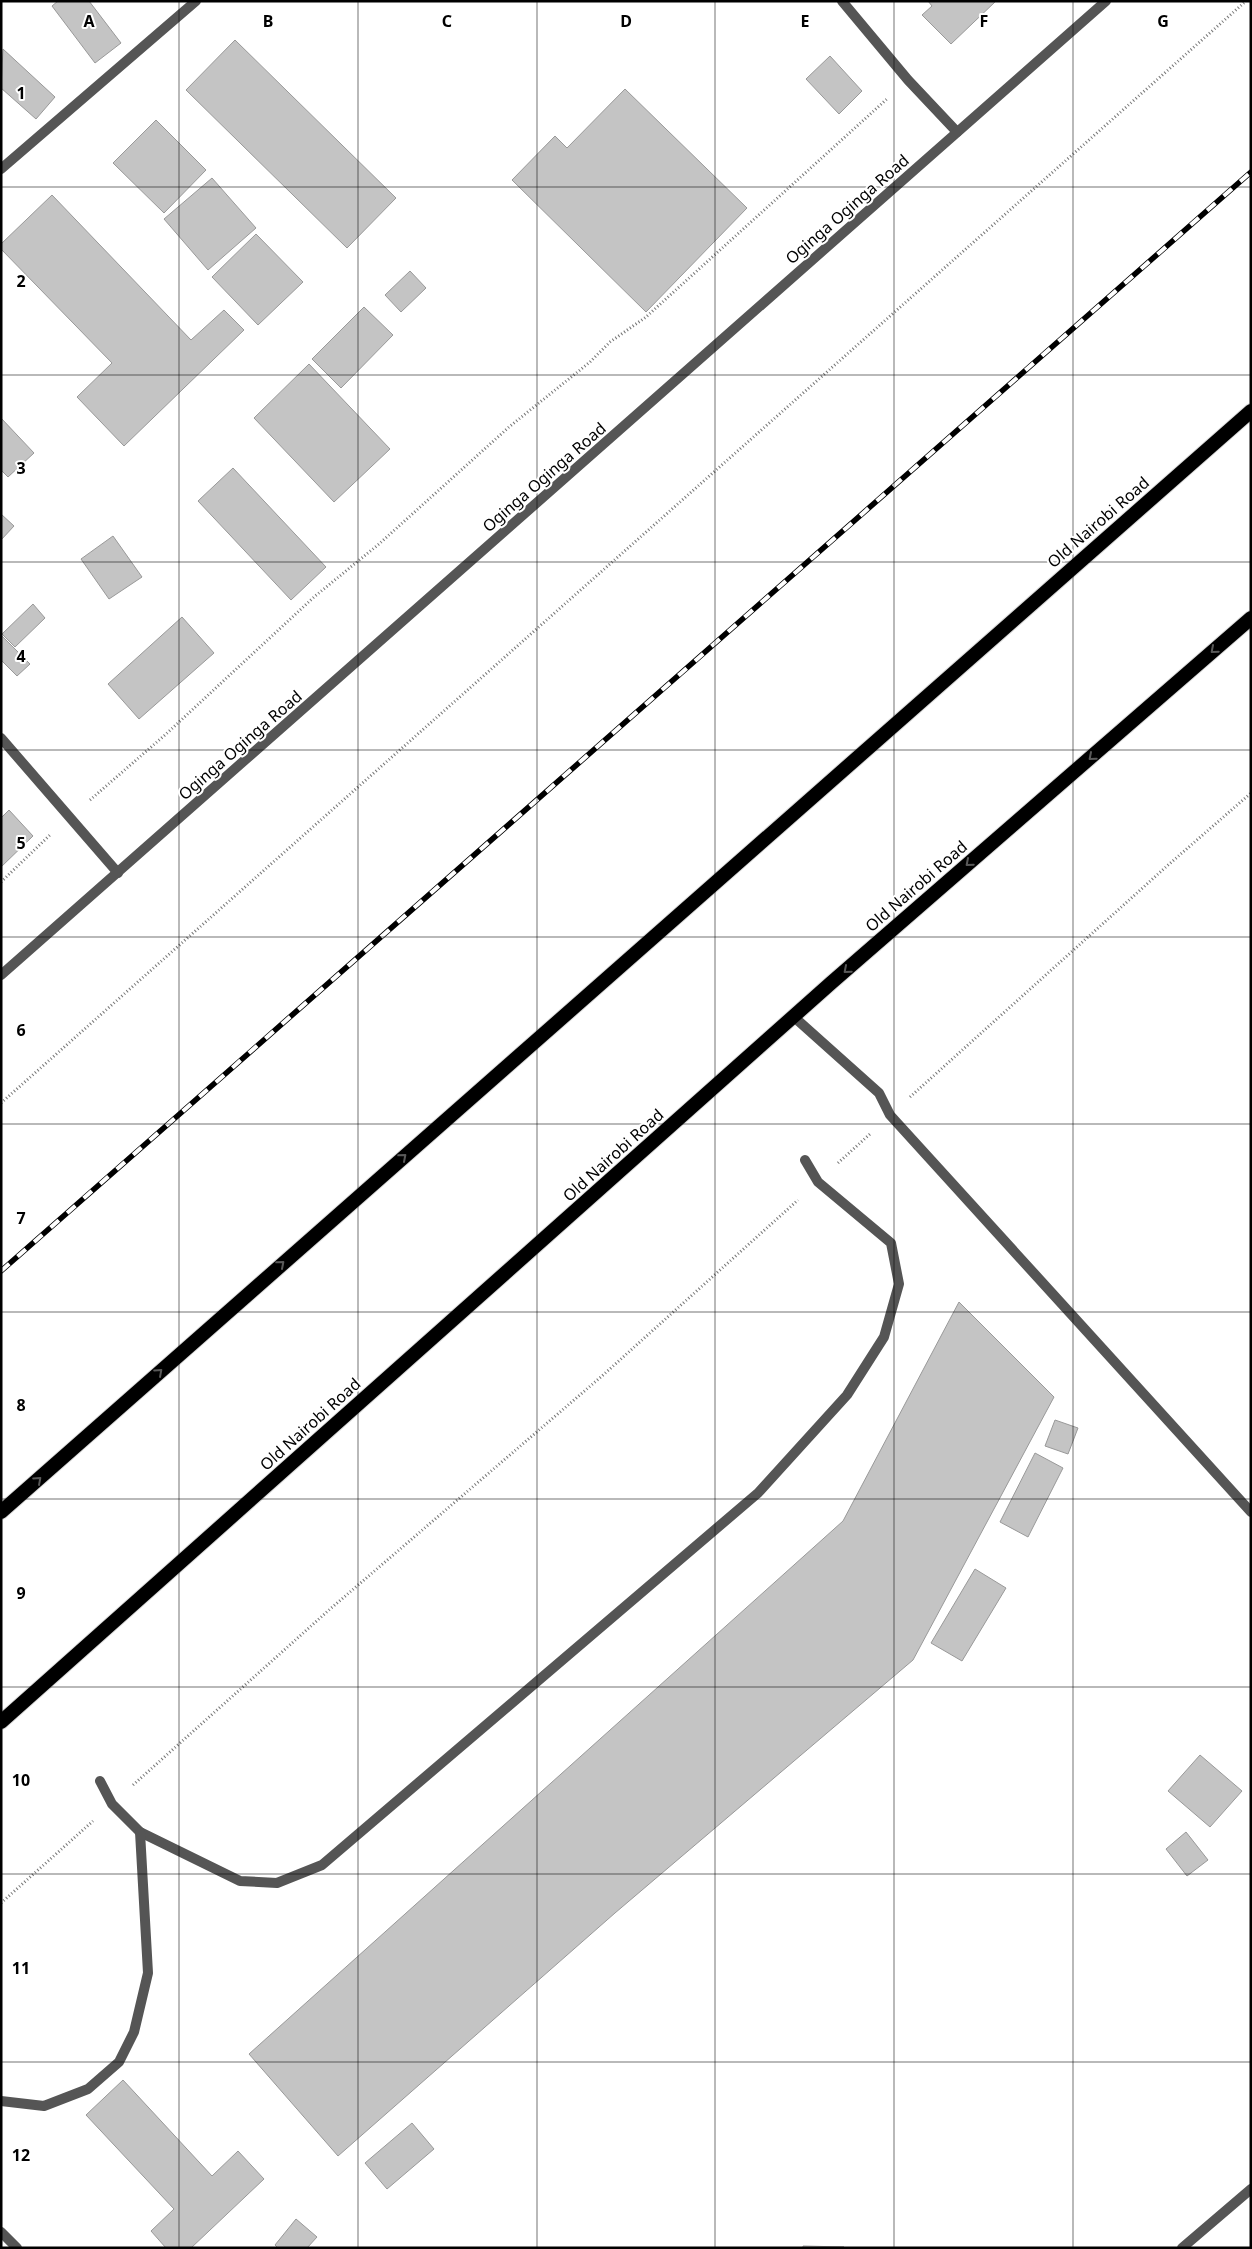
<svg xmlns="http://www.w3.org/2000/svg" width="1252" height="2249" font-family="'Noto Sans',sans-serif">
	<style>
		.building { fill: #c4c4c4; stroke: #999 }
		.lines { fill: none; stroke-linecap: round; stroke-linejoin: round }
		.trunk-casing { stroke: #dbdbdb; stroke-width: 16 }
		.path { stroke: #777; stroke-width: 3; stroke-dasharray: 1 2.5; stroke-linecap: butt }
		.service { stroke: #555; stroke-width: 10 }
		.minor { stroke: #555; stroke-width: 10 }
		.tertiary { stroke: #555; stroke-width: 10 }
		.trunk { stroke: #000; stroke-width: 14 }
		.rail-casing { stroke: #000; stroke-width: 5.5 }
		.rail { stroke: #fff; stroke-width: 4; stroke-dasharray: 11; stroke-linecap: butt }
		.oneway { stroke: #595959 }
		.grid { fill: none; stroke: #000; stroke-width: 1; stroke-opacity: 0.55 }
		.labels { text-anchor: middle; dominant-baseline: central; stroke-width: 4; stroke-linejoin: round; paint-order: stroke }
		.street-label { font-size: 16px; fill: #000; stroke: #fff }
		.grid-label { font-size: 16px; text-anchor: middle; font-weight: bold; fill: #000; stroke: #fff; stroke-width: 4; stroke-linejoin: round; paint-order: stroke }
	</style>
	<rect width="100%" height="100%" fill="#fff"/>
	<g class="building">
		<polygon points="58,1 89,1 121,43 95,63 52,6"/>
		<polygon points="928,1 996,1 951,44 922,15 932,6"/>
		<polygon points="235,40 396,198 347,248 186,90"/>
		<polygon points="3,49 55,97 36,119 1,88"/>
		<polygon points="830,56 862,91 839,114 806,79"/>
		<polygon points="625,89 747,208 646,312 512,180 555,136 567,148"/>
		<polygon points="156,120 206,170 164,213 113,163"/>
		<polygon points="212,178 256,228 208,270 164,219"/>
		<polygon points="52,195 191,340 224,310 244,330 124,446 77,397 112,363 1,249 1,244"/>
		<polygon points="256,234 303,282 258,325 212,277"/>
		<polygon points="410,271 426,288 401,312 385,295"/>
		<polygon points="364,307 393,335 341,388 312,359"/>
		<polygon points="309,364 390,449 334,502 254,418"/>
		<polygon points="1,418 34,453 8,477 1,470"/>
		<polygon points="233,468 326,567 291,600 198,501"/>
		<polygon points="1,514 14,526 1,540"/>
		<polygon points="113,536 142,577 109,599 81,559"/>
		<polygon points="33,604 45,618 15,647 2,634"/>
		<polygon points="182,617 214,653 139,719 108,684"/>
		<polygon points="1,635 30,664 17,676 1,660"/>
		<polygon points="9,810 33,836 1,867 1,818"/>
		<polygon points="959,1302 1054,1397 913,1660 615,1913 338,2156 249,2054 843,1521"/>
		<polygon points="1055,1420 1078,1428 1068,1454 1045,1446"/>
		<polygon points="1035,1453 1063,1468 1028,1537 1000,1522"/>
		<polygon points="975,1569 1006,1588 962,1661 931,1643"/>
		<polygon points="1200,1755 1242,1791 1210,1827 1168,1791"/>
		<polygon points="1186,1832 1208,1860 1187,1876 1166,1849"/>
		<polygon points="123,2080 212,2176 238,2151 264,2179 191,2248 166,2248 151,2231 174,2209 86,2115"/>
		<polygon points="412,2123 434,2149 387,2189 365,2163"/>
		<polygon points="296,2219 317,2237 307,2248 278,2248 275,2245"/>
		<polygon points="803,2246 844,2247 803,2248"/>
	</g>
	<g class="lines">
		<g class="trunk-casing">
			<g id="trunk">
				<polyline points="1,1512 1251,411"/>
				<polyline points="1,1722 831,983 1251,618"/>
			</g>
		</g>
		<g class="path">
			<polyline points="90,800 165,735 314,597 379,544 509,427 590,362 610,342 646,317 888,98"/>
			<polyline points="1,882 51,834"/>
			<polyline points="910,1097 1167,866 1251,793"/>
			<polyline points="1,1103 1246,1"/>
			<polyline points="838,1163 870,1134"/>
			<polyline points="133,1785 329,1610 602,1376 798,1200"/>
			<polyline points="1,1903 93,1821"/>
		</g>
		<g class="service">
			<polyline points="100,1781 112,1804 140,1832 240,1881 277,1883 322,1865 758,1493 847,1395 884,1337 899,1284 891,1243 818,1182 805,1160"/>
			<polyline points="1,2101 44,2106 88,2089 119,2062 134,2032 148,1973 140,1832"/>
		</g>
		<g class="minor">
			<polyline points="842,1 908,80 957,132"/>
			<polyline points="1,169 196,1"/>
			<polyline points="1,738 118,873"/>
			<polyline points="794,1017 879,1093 890,1115 1251,1512"/>
			<polyline points="1,2232 17,2248"/>
			<polyline points="1182,2248 1251,2189"/>
		</g>
		<polyline class="tertiary" points="1,975 1106,1"/>
		<use href="#trunk" class="trunk"/>
		<g class="rail-casing">
			<polyline id="rail" points="1,1271 1251,172"/>
		</g>
		<use href="#rail" class="rail"/>
	</g>
	<defs><path id="oneway-chevron" d="M-2-3.5L2.5 0L-2 3.5" fill="none" stroke-width="1.6" stroke-linecap="round" stroke-linejoin="round" transform="scale(1.25)"/></defs>
	<g class="oneway">
		<use href="#oneway-chevron" transform="translate(1214 650) rotate(139)"/>
		<use href="#oneway-chevron" transform="translate(1092 757) rotate(139)"/>
		<use href="#oneway-chevron" transform="translate(969 863) rotate(139)"/>
		<use href="#oneway-chevron" transform="translate(847 970) rotate(139)"/>
		<use href="#oneway-chevron" transform="translate(403 1157) rotate(-41)"/>
		<use href="#oneway-chevron" transform="translate(281 1264) rotate(-41)"/>
		<use href="#oneway-chevron" transform="translate(159 1372) rotate(-42)"/>
		<use href="#oneway-chevron" transform="translate(38 1480) rotate(-42)"/>
	</g>
	<path class="grid" d="M179 1V2248M358 1V2248M537 1V2248M715 1V2248M894 1V2248M1073 1V2248M1 187H1251M1 375H1251M1 562H1251M1 750H1251M1 937H1251M1 1124H1251M1 1312H1251M1 1499H1251M1 1687H1251M1 1874H1251M1 2062H1251"/>
	<g class="labels">
		<g class="street-label">
			<text transform="translate(847 209) rotate(-41)">Oginga Oginga Road</text>
			<text transform="translate(544 477) rotate(-41)">Oginga Oginga Road</text>
			<text transform="translate(1098 522) rotate(-41)">Old Nairobi Road</text>
			<text transform="translate(240 745) rotate(-41)">Oginga Oginga Road</text>
			<text transform="translate(916 886) rotate(-41)">Old Nairobi Road</text>
			<text transform="translate(613 1155) rotate(-42)">Old Nairobi Road</text>
			<text transform="translate(310 1424) rotate(-42)">Old Nairobi Road</text>
		</g>
	</g>
	<g class="grid-label">
		<text x="89" y="27">A</text>
		<text x="268" y="27">B</text>
		<text x="447" y="27">C</text>
		<text x="626" y="27">D</text>
		<text x="805" y="27">E</text>
		<text x="984" y="27">F</text>
		<text x="1163" y="27">G</text>
		<text x="21" y="99">1</text>
		<text x="21" y="287">2</text>
		<text x="21" y="474">3</text>
		<text x="21" y="662">4</text>
		<text x="21" y="849">5</text>
		<text x="21" y="1036">6</text>
		<text x="21" y="1224">7</text>
		<text x="21" y="1411">8</text>
		<text x="21" y="1599">9</text>
		<text x="21" y="1786">10</text>
		<text x="21" y="1974">11</text>
		<text x="21" y="2161">12</text>
	</g>
	<rect width="1252" height="2249" fill="none" stroke="#000000" stroke-width="5"/>
</svg>
